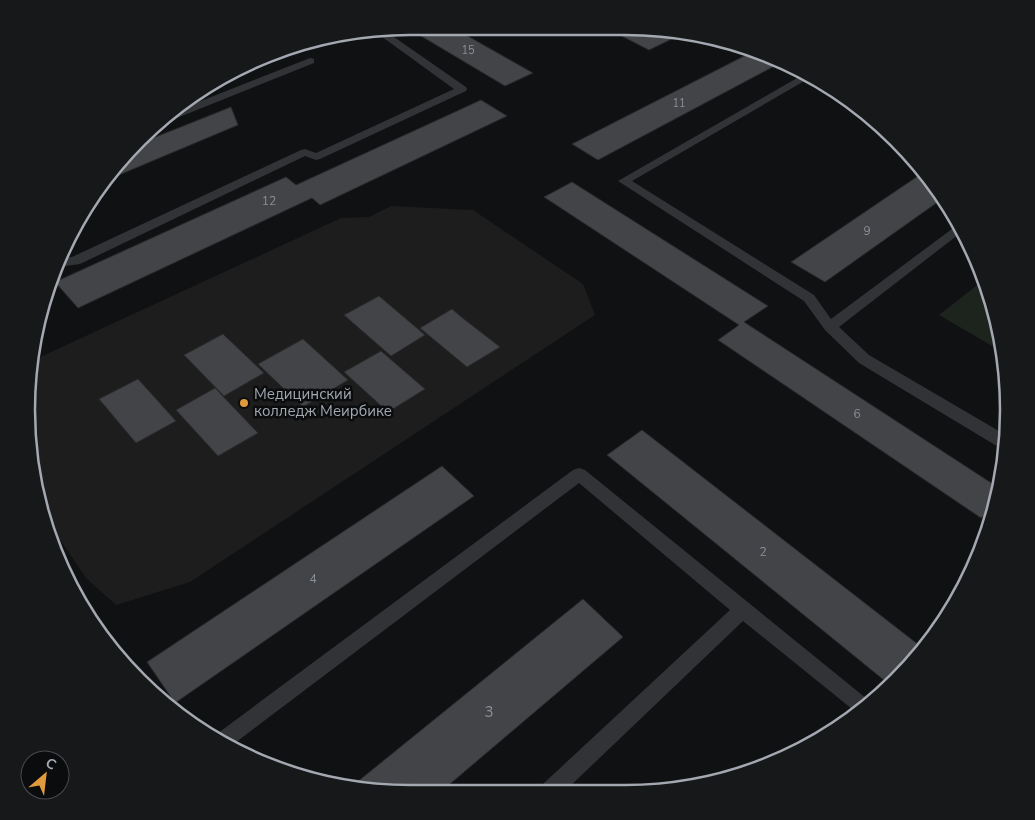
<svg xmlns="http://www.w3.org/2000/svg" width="1035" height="820" font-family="'Nunito Sans',sans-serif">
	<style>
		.built { fill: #1d1d1e }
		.green { fill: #1d241e }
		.building { fill: #424447; stroke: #2b2b2d }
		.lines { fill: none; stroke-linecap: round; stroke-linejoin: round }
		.lane { fill: #323336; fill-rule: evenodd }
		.poi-dot { fill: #df9b3c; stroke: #0b0c0d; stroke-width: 2 }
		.labels { text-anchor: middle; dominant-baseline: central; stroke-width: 5; stroke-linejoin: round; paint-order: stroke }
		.far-number-label { font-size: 11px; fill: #8b8f96 }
		.number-label { font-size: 12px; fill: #8b8f96 }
		.poi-label { font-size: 15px; fill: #a3a8b1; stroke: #0b0c0d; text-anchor: start }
		.near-number-label { font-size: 15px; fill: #8b8f96 }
		.rim { fill: none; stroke: #a3a8b1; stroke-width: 2.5 }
	</style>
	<rect width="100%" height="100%" fill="#101112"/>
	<polygon class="built" points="391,206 473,210 583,284 595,315 190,582 116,605 86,578 39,508 26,410 38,358 341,218 369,217"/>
	<polygon class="green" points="985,279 988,287 1001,341 994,347 939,315"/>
	<g class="building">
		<polygon points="450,26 533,73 505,86 406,27"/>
		<polygon points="604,27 650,27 682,34 649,50"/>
		<polygon points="756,50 782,62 598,160 572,144"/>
		<polygon points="481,100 507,116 320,205 312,198 78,308 55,282 286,177 296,185"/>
		<polygon points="231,107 238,125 107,180 133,146"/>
		<polygon points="921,174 942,199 825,282 791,262"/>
		<polygon points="572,182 768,306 744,322 999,488 997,502 981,518 718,340 739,325 544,197"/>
		<polygon points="379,296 425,335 391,356 344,315"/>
		<polygon points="452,309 460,316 500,347 467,367 420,328"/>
		<polygon points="223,334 264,373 224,396 184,355"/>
		<polygon points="303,339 348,380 303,407 258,364"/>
		<polygon points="381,351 425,389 388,412 344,372"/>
		<polygon points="138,379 176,421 136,443 99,399"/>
		<polygon points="215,388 258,433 218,456 176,410"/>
		<polygon points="642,430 924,649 890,685 607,455"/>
		<polygon points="442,466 474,496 175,703 147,662"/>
		<polygon points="583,599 623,637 444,789 351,787"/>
	</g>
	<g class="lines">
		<g class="lane">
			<polygon points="384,30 466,87 467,89 466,91 320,159 316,160 305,156 80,264 58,267 61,259 72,257 301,150 305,149 316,153 454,89 374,31"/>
			<polygon points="310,58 314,59 314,63 167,122 160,122 173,112"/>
			<polygon points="804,74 819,79 806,80 632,181 814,295 831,319 960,223 963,231 839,327 869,355 1004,434 1008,437 1005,451 859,363 825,330 804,301 618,181"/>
			<polygon points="579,468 585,470 872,703 857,713 743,621 565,791 540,791 543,784 730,610 579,483 231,746 214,736 573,470"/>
		</g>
	</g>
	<circle class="poi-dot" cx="244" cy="403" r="5"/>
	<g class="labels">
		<g class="far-number-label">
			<text x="468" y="50">15</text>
			<text x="679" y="103">11</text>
		</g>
		<g class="number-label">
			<text x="269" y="201">12</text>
			<text x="867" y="231">9</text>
			<text x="857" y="414">6</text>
			<text x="763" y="552">2</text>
			<text x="313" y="579">4</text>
		</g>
		<g class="poi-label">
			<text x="254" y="394">Медицинский<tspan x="254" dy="17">колледж Меирбике</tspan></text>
		</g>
		<g class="near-number-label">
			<text x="489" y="712">3</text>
		</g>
	</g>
	<path d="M0 0H1035V820H0ZM410 35H625A375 375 0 0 1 1000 410V410A375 375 0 0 1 625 785H410A375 375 0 0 1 35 410V410A375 375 0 0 1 410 35Z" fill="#17181a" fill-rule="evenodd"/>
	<path class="rim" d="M410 35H625A375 375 0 0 1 1000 410V410A375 375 0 0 1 625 785H410A375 375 0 0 1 35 410V410A375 375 0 0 1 410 35Z"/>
	<g transform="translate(45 775) rotate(28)"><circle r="24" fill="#0b0c0d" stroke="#484a4f"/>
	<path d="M0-4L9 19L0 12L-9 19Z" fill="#df9b3c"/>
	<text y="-8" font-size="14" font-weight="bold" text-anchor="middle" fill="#a3a8b1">С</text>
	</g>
</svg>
